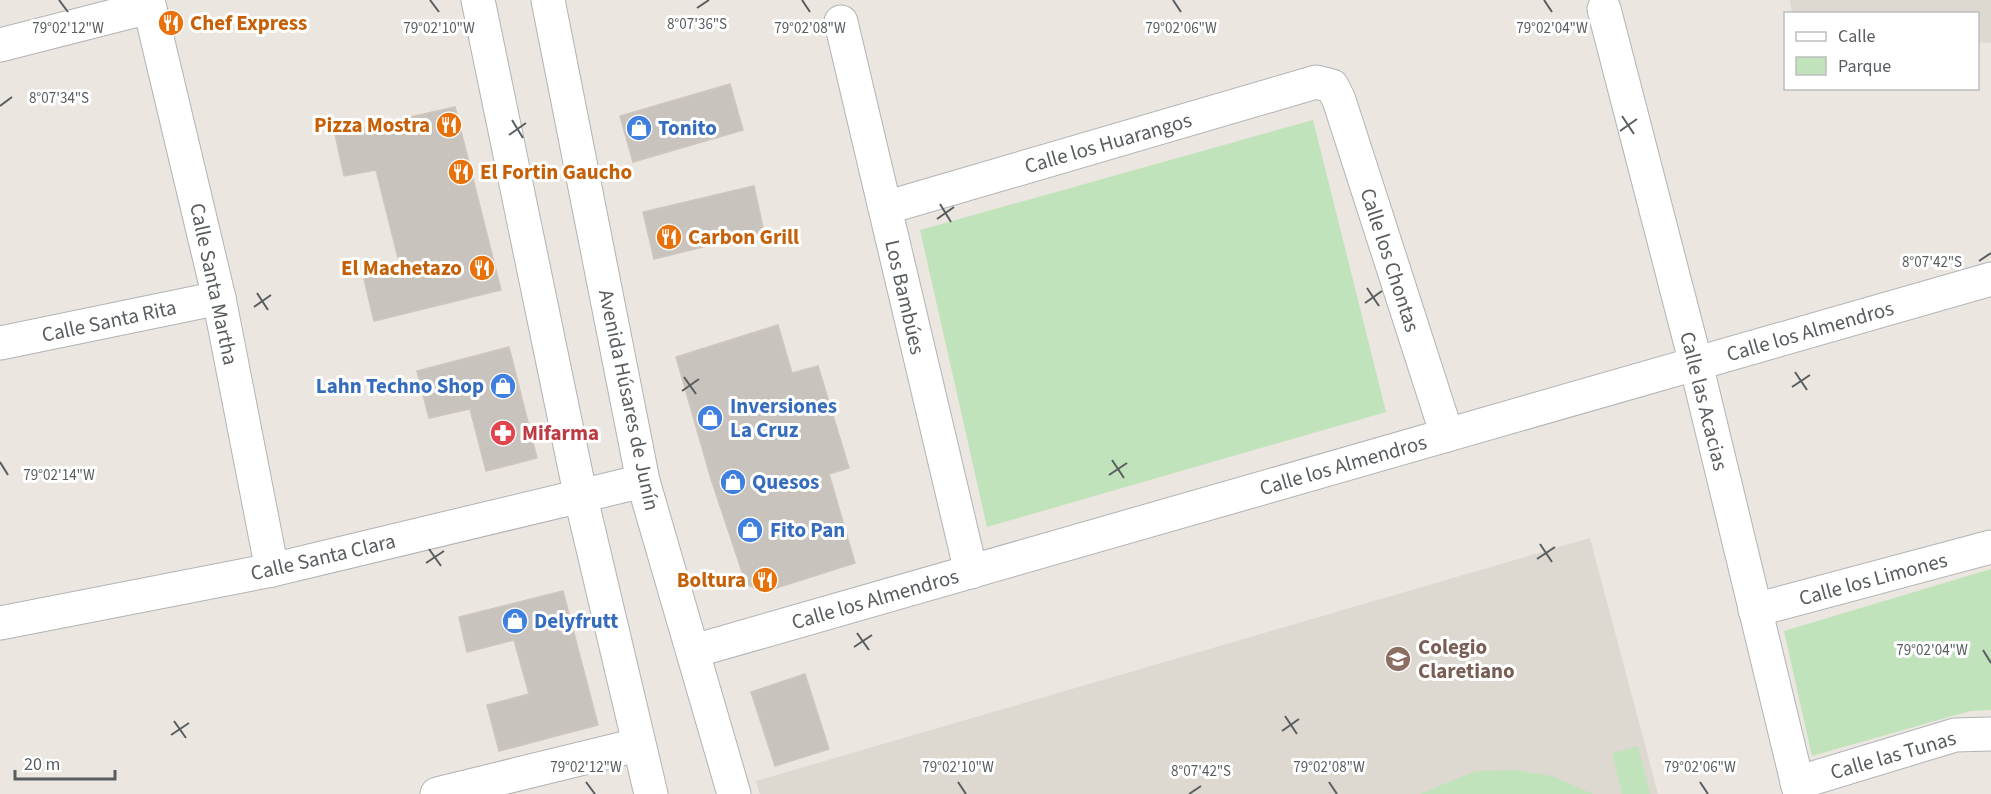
<svg xmlns="http://www.w3.org/2000/svg" width="1991" height="794" font-family="'Source Sans 3',sans-serif">
	<style>
		.education { fill: #ddd8d0 }
		.green { fill: #c1e3bb }
		.building { fill: #c9c3bd; stroke: #cfc7bd; stroke-width: 1.5 }
		.lines { fill: none; stroke-linecap: round; stroke-linejoin: round }
		.minor-casing { stroke: #b0b3b7; stroke-width: 35 }
		.minor { stroke: #fff; stroke-width: 33 }
		.ticks { fill: none; stroke: #585d60; stroke-width: 2 }
		.labels { text-anchor: middle; dominant-baseline: central; stroke-width: 6; stroke-linejoin: round; paint-order: stroke }
		.food-label { font-size: 21px; font-weight: bold; fill: #c56008; stroke: #fff; text-anchor: start }
		.shop-label { font-size: 21px; font-weight: bold; fill: #366cbe; stroke: #fff; text-anchor: start }
		.street-label { font-size: 21px; fill: #585d60; stroke: #fff }
		.health-label { font-size: 21px; font-weight: bold; fill: #be3a42; stroke: #fff; text-anchor: start }
		.education-label { font-size: 21px; font-weight: bold; fill: #785e54; stroke: #fff; text-anchor: start }
		.ticks-label { font-size: 15px; text-anchor: middle; fill: #585d60; stroke: #fff; stroke-width: 6; stroke-linejoin: round; paint-order: stroke }
	</style>
	<rect width="100%" height="100%" fill="#ebe6df"/>
	<g class="education">
		<polygon points="1790,0 1991,0 1991,43 1978,42 1978,14 1792,13"/>
		<polygon points="1590,538 1658,794 760,794 756,781"/>
	</g>
	<g class="green">
		<polygon points="1313,120 1386,412 987,527 920,230"/>
		<polygon points="1991,569 1991,710 1970,711 1812,756 1784,631"/>
		<polygon points="1638,746 1650,794 1622,794 1612,753"/>
		<polygon points="1515,770 1552,776 1593,794 1420,794 1476,771"/>
	</g>
	<g class="building">
		<polygon points="730,84 743,130 633,162 620,116"/>
		<polygon points="455,107 501,290 374,321 364,279 401,270 376,170 344,176 335,134"/>
		<polygon points="754,186 764,232 654,259 643,212"/>
		<polygon points="778,325 792,373 818,366 849,468 829,474 855,563 764,592 746,584 711,479 676,357"/>
		<polygon points="509,347 537,458 486,471 470,409 429,418 417,371"/>
		<polygon points="563,591 598,725 499,751 487,705 529,694 514,640 467,652 459,617"/>
		<polygon points="805,674 829,749 775,766 751,692"/>
	</g>
	<g class="lines">
		<g class="minor-casing">
			<g id="minor">
				<polyline points="148,0 219,298 272,570"/>
				<polyline points="478,0 581,498 651,794"/>
				<polyline points="548,0 643,481 734,794"/>
				<polyline points="1604,9 1696,364 1800,794"/>
				<polyline points="841,22 971,572"/>
				<polyline points="0,45 149,7"/>
				<polyline points="885,208 1316,82 1332,86 1339,100 1447,435"/>
				<polyline points="0,343 219,298"/>
				<polyline points="1755,610 1991,547"/>
				<polyline points="0,623 272,570 643,481"/>
				<polyline points="694,651 1991,279"/>
				<polyline points="1797,783 1955,735 1991,734"/>
				<polyline points="437,794 637,745"/>
			</g>
		</g>
		<use href="#minor" class="minor"/>
	</g>
	<path class="ticks" d="M59 0 68 12M430 0 439 12M802 0 810 12M1173 0 1181 12M1544 0 1552 12M697 8 709 0M0 106 12 97M1622 116 1634 134M512 120 523 138M1620 131 1637 119M509 135 526 123M940 204 951 222M937 219 954 207M1979 261 1991 253M1367 288 1379 306M257 293 268 310M1365 303 1382 291M254 307 271 295M1795 372 1807 390M684 377 696 394M1792 387 1810 375M682 391 699 379M1112 460 1124 478M0 462 8 475M1109 475 1127 463M1540 544 1552 562M429 549 441 566M1537 559 1555 547M426 563 444 551M857 633 869 650M854 647 872 635M1983 650 1991 663M1285 716 1297 734M174 721 186 738M1282 731 1299 719M171 735 189 723M586 782 595 794M958 782 966 794M1329 782 1337 794M1700 782 1708 794M1189 794 1201 786"/>
	<defs>
		<g id="restaurant-disc" transform="scale(1.35)"><circle r="9.5" fill="#e8710a" stroke="#fff"/><path d="M-5-6h1v4h1v-4h1v4h1v-4h1v5L-1.5 .5V6h-2V.5L-5-1ZM5-6V6H3V1.5H1.5Q1.5-4 5-6Z" fill="#fff"/></g>
		<g id="shop-disc" transform="scale(1.35)"><circle r="9.5" fill="#3f7fe0" stroke="#fff"/><path d="M-5-2.5h2.3a2.7 3.5 0 0 1 5.4 0H5L5.5 6h-11ZM-1.5-2.5h3a1.5 2.3 0 0 0-3 0Z" fill="#fff"/></g>
		<g id="pharmacy-disc" transform="scale(1.35)"><circle r="9.5" fill="#e0444e" stroke="#fff"/><path d="M-2-6h4v4h4v4h-4v4h-4v-4h-4v-4h4Z" fill="#fff"/></g>
		<g id="school-disc" transform="scale(1.35)"><circle r="9.5" fill="#8d6e63" stroke="#fff"/><path d="M0-5L7-2L0 1L-7-2ZM-4 1L0 2.5L4 1V4Q0 6-4 4Z" fill="#fff"/></g>
	</defs>
	<g fill-rule="evenodd">
		<use href="#restaurant-disc" x="171" y="23"/>
		<use href="#restaurant-disc" x="449" y="125"/>
		<use href="#shop-disc" x="639" y="128"/>
		<use href="#restaurant-disc" x="461" y="172"/>
		<use href="#restaurant-disc" x="669" y="237"/>
		<use href="#restaurant-disc" x="482" y="268"/>
		<use href="#shop-disc" x="503" y="386"/>
		<use href="#shop-disc" x="710" y="418"/>
		<use href="#pharmacy-disc" x="503" y="433"/>
		<use href="#shop-disc" x="733" y="482"/>
		<use href="#shop-disc" x="750" y="530"/>
		<use href="#restaurant-disc" x="765" y="580"/>
		<use href="#shop-disc" x="515" y="621"/>
		<use href="#school-disc" x="1398" y="659"/>
	</g>
	<g class="labels">
		<g class="food-label">
			<text x="190" y="23">Chef Express</text>
			<text x="430" y="125" text-anchor="end">Pizza Mostra</text>
			<text x="480" y="172">El Fortin Gaucho</text>
			<text x="688" y="237">Carbon Grill</text>
			<text x="462" y="268" text-anchor="end">El Machetazo</text>
			<text x="746" y="580" text-anchor="end">Boltura</text>
		</g>
		<g class="shop-label">
			<text x="658" y="128">Tonito</text>
			<text x="484" y="386" text-anchor="end">Lahn Techno Shop</text>
			<text x="730" y="406">Inversiones<tspan x="730" dy="24">La Cruz</tspan></text>
			<text x="752" y="482">Quesos</text>
			<text x="770" y="530">Fito Pan</text>
			<text x="534" y="621">Delyfrutt</text>
		</g>
		<g class="street-label">
			<text transform="translate(1108 143) rotate(-16)">Calle los Huarangos</text>
			<text transform="translate(1390 260) rotate(72)">Calle los Chontas</text>
			<text transform="translate(214 284) rotate(78)">Calle Santa Martha</text>
			<text transform="translate(905 297) rotate(77)">Los Bambúes</text>
			<text transform="translate(109 321) rotate(-12)">Calle Santa Rita</text>
			<text transform="translate(1810 331) rotate(-16)">Calle los Almendros</text>
			<text transform="translate(629 400) rotate(78)">Avenida Húsares de Junín</text>
			<text transform="translate(1704 401) rotate(76)">Calle las Acacias</text>
			<text transform="translate(1343 465) rotate(-16)">Calle los Almendros</text>
			<text transform="translate(323 557) rotate(-13)">Calle Santa Clara</text>
			<text transform="translate(1873 579) rotate(-15)">Calle los Limones</text>
			<text transform="translate(875 599) rotate(-16)">Calle los Almendros</text>
			<text transform="translate(1893 755) rotate(-16)">Calle las Tunas</text>
		</g>
		<g class="health-label">
			<text x="522" y="433">Mifarma</text>
		</g>
		<g class="education-label">
			<text x="1418" y="647">Colegio<tspan x="1418" dy="24">Claretiano</tspan></text>
		</g>
	</g>
	<g class="ticks-label">
		<text x="697" y="29">8°07'36"S</text>
		<text x="68" y="33">79°02'12"W</text>
		<text x="439" y="33">79°02'10"W</text>
		<text x="810" y="33">79°02'08"W</text>
		<text x="1181" y="33">79°02'06"W</text>
		<text x="1552" y="33">79°02'04"W</text>
		<text x="59" y="103">8°07'34"S</text>
		<text x="1932" y="267">8°07'42"S</text>
		<text x="59" y="480">79°02'14"W</text>
		<text x="1932" y="655">79°02'04"W</text>
		<text x="586" y="772">79°02'12"W</text>
		<text x="958" y="772">79°02'10"W</text>
		<text x="1329" y="772">79°02'08"W</text>
		<text x="1700" y="772">79°02'06"W</text>
		<text x="1201" y="776">8°07'42"S</text>
	</g>
	<rect x="1784" y="12" width="195" height="78" fill="#ffffff" stroke="#bcbebf" stroke-width="1.5"/>
	<rect x="1796" y="32" width="30" height="9" fill="#ffffff" stroke="#bcbebf" stroke-width="1.5"/>
	<text x="1838" y="42" font-size="18" fill="#585d60">Calle</text>
	<rect x="1796" y="57" width="30" height="18" fill="#c1e3bb" stroke="#bcbebf" stroke-width="1.5"/>
	<text x="1838" y="72" font-size="18" fill="#585d60">Parque</text>
	<path d="M15 770v9h100v-9" fill="none" stroke="#585d60" stroke-width="3"/>
	<text x="24" y="770" font-size="18" fill="#585d60" stroke="#ffffff" stroke-width="4.5" paint-order="stroke">20 m</text>
</svg>
